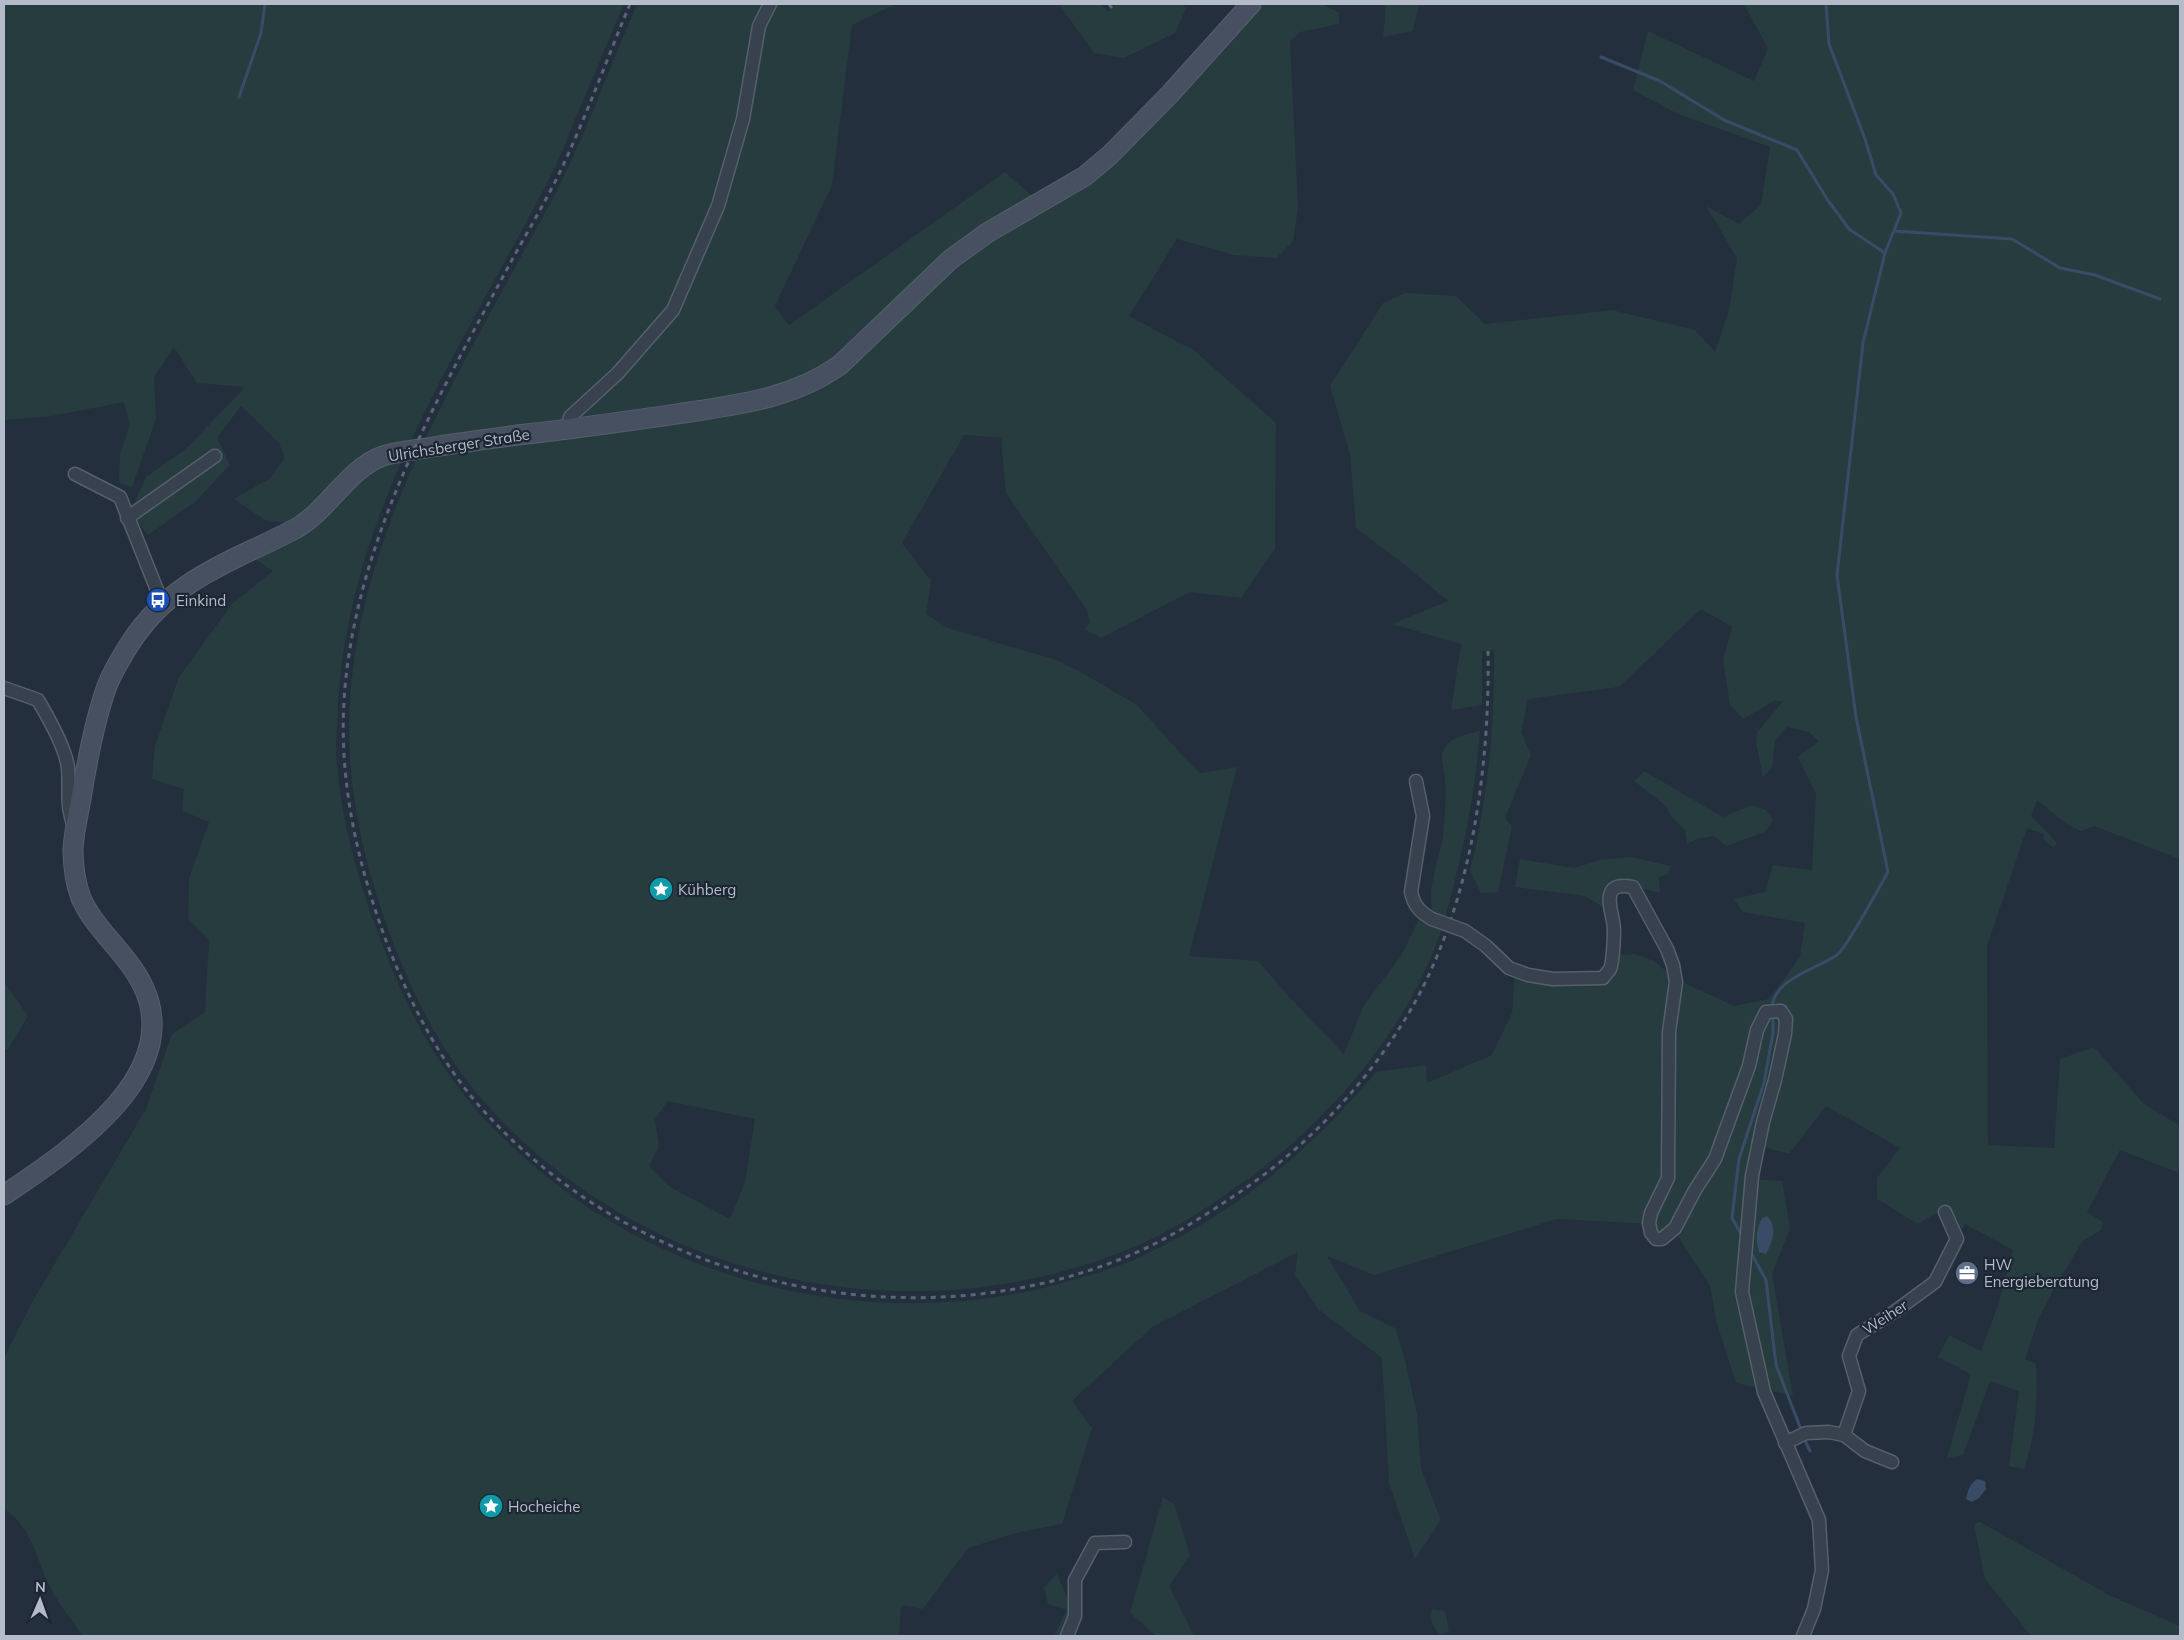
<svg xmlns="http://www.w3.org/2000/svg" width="2184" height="1640" font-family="Mulish,sans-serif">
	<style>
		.green { fill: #263c3f; fill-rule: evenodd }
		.water { fill: #394c67 }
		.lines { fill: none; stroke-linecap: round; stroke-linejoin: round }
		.stream { stroke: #394c67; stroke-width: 3 }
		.street-casing { stroke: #565f6c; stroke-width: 15 }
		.secondary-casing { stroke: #565f6c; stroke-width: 21 }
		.street { stroke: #38414e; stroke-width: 12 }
		.secondary { stroke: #465061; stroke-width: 19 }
		.rail { stroke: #5a6575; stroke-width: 3; stroke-dasharray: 5 5; stroke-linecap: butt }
		.street-bridge-casing { stroke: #565f6c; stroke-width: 15; stroke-linecap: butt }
		.street-bridge { stroke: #38414e; stroke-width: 12 }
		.labels { text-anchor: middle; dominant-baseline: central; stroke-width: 4.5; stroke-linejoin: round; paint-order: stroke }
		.street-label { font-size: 15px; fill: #b4bcc9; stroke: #1d2633 }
		.poi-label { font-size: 15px; fill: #b4bcc9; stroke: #1d2633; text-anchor: start }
	</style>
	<rect width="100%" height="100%" fill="#242f3e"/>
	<g class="green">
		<path d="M4 4H624C608 42 592 79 576 117 567 138 560 159 549 179 463 346 349 510 338 704 338 718 336 734 336 748 339 812 356 874 378 933 400 994 427 1049 468 1100 481 1117 498 1133 514 1148 660 1288 884 1338 1076 1279 1098 1273 1120 1266 1140 1257 1232 1215 1311 1151 1376 1072L1426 1065 1427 1083 1492 1055 1512 1013 1515 971 1603 979 1619 955 1634 954 1654 961 1676 979 1734 1006 1769 999 1800 957 1805 923 1743 912 1734 899 1765 892 1773 865 1812 870 1816 793 1798 757 1819 741 1809 732 1787 727 1775 741 1772 767 1763 777 1756 743 1757 733 1782 702 1775 700 1743 719 1730 705 1723 660 1732 627 1701 609 1619 687 1528 699 1521 732 1531 755 1505 818 1512 826 1498 892 1481 893 1470 871C1488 798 1495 725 1494 650L1482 651V705L1451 710 1461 644 1392 624 1448 601 1400 561 1356 528 1350 454 1330 386 1383 303 1405 293 1456 296 1485 324 1612 310 1695 330 1715 352 1729 310 1737 258 1706 206 1739 224 1761 205 1770 147 1676 113 1633 90 1648 31 1754 81 1768 48 1744 4H2180V859L2094 826 2081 831 2065 823 2037 800 2031 816 2057 843 2054 848 2043 839 2044 834 2027 828 1987 946 1988 1145 2054 1148 2060 1059 2094 1047 2143 1103 2180 1126V1170L2177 1172 2120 1150 2087 1212 2103 1222 2101 1230 2083 1241 2055 1286 2038 1320 2025 1359 2036 1364C2038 1400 2036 1434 2024 1469L2009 1466 2019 1391 1990 1381 1963 1455 1947 1458 1971 1374 1938 1357 1949 1335 1981 1351 1997 1308 2013 1250 1965 1224 1959 1235 1949 1210 1936 1213 1918 1224 1877 1199V1178L1900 1148 1826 1106 1789 1154 1761 1146 1753 1179 1782 1181 1790 1229 1772 1274 1793 1396 1736 1383 1717 1324 1710 1286 1674 1230 1663 1239 1649 1224 1557 1219 1374 1275 1327 1256 1360 1311 1395 1328 1404 1356 1417 1414 1421 1469 1441 1520 1415 1559 1389 1483 1382 1358 1318 1309 1295 1275 1298 1252 1152 1327 1072 1401 1092 1428 1062 1524 1020 1532 968 1548 923 1609 901 1605 899 1636H83C73 1622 61 1607 52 1591 38 1566 32 1524 4 1510V1358L34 1299 146 1109 172 1034 205 1012 209 940 188 919 189 879 209 822 182 811 184 789 152 779 155 746 179 677 232 604 273 571 246 552 294 524 265 520 234 499 269 479 285 458 279 443 241 406 217 438 230 465 195 502 148 535 130 513 146 477 186 449 245 387 197 383 174 347 154 377 156 419 132 487 119 483 120 454 130 425 124 402 52 416 4 420Z"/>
		<path d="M637 4H896L852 25 832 185 775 306 789 325 1005 172 1040 203 1064 190 1251 4H1323L1339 13V24L1301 32 1290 41 1298 208 1293 241 1276 258 1234 255 1177 239 1129 316 1195 351 1276 423 1275 549 1241 598 1190 592 1101 638 1084 629 1090 622 1086 609 1006 493 1001 438 964 435 902 543 931 581 926 614 948 628 1056 660 1084 674 1137 705 1183 756 1200 773 1237 767 1189 956 1258 961 1291 999 1344 1054 1364 1005 1401 956 1420 917 1442 927C1413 1021 1337 1111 1260 1170 1220 1200 1176 1230 1129 1249 906 1340 638 1281 480 1097 439 1049 411 991 389 932 359 849 342 766 352 677 369 526 447 393 518 262 533 234 549 207 563 178 590 122 612 62 637 4ZM668 1101 755 1119 745 1182 730 1219 670 1187 649 1166 659 1146 655 1119Z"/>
		<polygon points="1059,4 1101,4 1108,12 1117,4 1181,4 1186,8 1175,33 1124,58 1094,53"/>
		<polygon points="1386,4 1419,4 1413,31 1383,37"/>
		<path d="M1480 731C1475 797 1462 858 1444 922L1435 918C1424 893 1439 862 1443 836 1445 816 1447 792 1444 771 1443 765 1440 755 1444 749 1450 737 1468 734 1480 731Z"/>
		<polygon points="1644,771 1723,817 1752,805 1766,810 1773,820 1765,832 1726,846 1714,836 1697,839 1687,844 1685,830 1672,818 1666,806 1634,781"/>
		<polygon points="1631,857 1671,866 1668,874 1659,877 1660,893 1637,887 1606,894 1603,907 1585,896 1515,887 1520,859 1574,868 1600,860"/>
		<polygon points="4,982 28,1016 8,1049 4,1050"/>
		<polygon points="1163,1497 1174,1504 1190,1555 1169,1586 1194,1636 1156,1636 1130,1613"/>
		<polygon points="1980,1522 2111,1596 2180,1626 2180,1636 2031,1636 1985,1579 1974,1524"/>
		<polygon points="1057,1574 1071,1607 1061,1636 1054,1636 1067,1610 1048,1604 1044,1587"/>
		<path d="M1432 1609 1445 1611 1449 1631 1441 1635C1433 1628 1429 1621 1432 1609Z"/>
	</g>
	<g class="water">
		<path d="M1767 1216C1778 1227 1772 1243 1766 1254L1759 1252C1755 1239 1756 1230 1762 1218Z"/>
		<path d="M1977 1479 1985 1481 1986 1489 1979 1498 1972 1502 1966 1499C1968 1490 1969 1485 1977 1479Z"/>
	</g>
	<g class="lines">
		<g class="stream">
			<polyline points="1601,57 1660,81 1724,120 1797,150 1827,199 1849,229 1885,253"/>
			<polyline points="239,97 261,33 265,4"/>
			<polyline points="1894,231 2012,239 2060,268 2095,275 2160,299"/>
			<path d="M1772 1009C1772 979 1817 969 1837 955 1846 949 1880 886 1888 872L1856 717 1837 575 1863 343 1885 253 1901 213 1893 194 1876 175 1865 139 1829 44 1826 4"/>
			<polyline points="1742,1236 1732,1218 1739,1159 1764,1083 1773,1033 1773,1016"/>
			<polyline points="1750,1251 1766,1280 1776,1365 1802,1432"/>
			<polyline points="1804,1438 1810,1451"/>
		</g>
		<g class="street-casing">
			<g id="street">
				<polyline points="568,429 570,417 618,373 673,310 718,206 743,119 759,26 770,4"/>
				<polyline points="75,474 120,497 163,605"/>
				<polyline points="127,518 215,456"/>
				<path d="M4 688 38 700C48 717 66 748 68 768 70 792 65 806 75 829"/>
				<path d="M1416 781 1423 816 1411 892C1414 906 1420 912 1432 919"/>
				<path d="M1465 931 1486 946 1509 968 1528 975 1553 979 1603 978C1605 975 1608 972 1610 969 1613 963 1614 937 1614 930 1614 913 1596 880 1633 887L1667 949 1673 965 1676 982 1669 1032 1668 1178 1651 1213 1649 1223 1651 1233 1656 1239H1662L1675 1228 1695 1190 1715 1159 1749 1066 1757 1030 1766 1012 1781 1011 1786 1019 1785 1034 1775 1080 1763 1122 1752 1176 1742 1292 1764 1392 1819 1520 1822 1570 1814 1609 1803 1636"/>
				<polyline points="1844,1435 1859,1391 1849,1356 1857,1335 1894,1312 1935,1282 1957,1239 1945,1212"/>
				<polyline points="1785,1443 1806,1433 1829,1432 1844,1435 1865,1451 1892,1462"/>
				<polyline points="1067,1636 1075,1616 1075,1580 1095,1543 1125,1542"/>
			</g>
		</g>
		<g class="secondary-casing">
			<path id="secondary" d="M4 1195C66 1153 186 1076 143 986 127 953 95 930 81 898 75 882 73 866 73 849 74 832 78 815 81 799 87 761 94 722 107 686 113 671 122 656 131 642 173 578 232 562 295 529 328 511 348 468 383 456 399 451 416 450 433 447 464 442 495 438 526 434 581 428 635 420 690 412 743 404 795 397 840 365L951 259 987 233 1085 176 1110 155 1170 94 1251 4"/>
		</g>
		<use href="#street" class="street"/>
		<use href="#secondary" class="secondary"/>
		<g class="rail">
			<path d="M630 4C606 61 585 120 558 176 544 204 528 231 513 258 442 390 363 525 346 677 336 767 354 853 385 938 407 996 435 1053 475 1101 633 1285 910 1349 1133 1254 1170 1238 1204 1216 1237 1194 1307 1147 1367 1084 1410 1011 1471 906 1490 770 1488 650"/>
			<polyline points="1109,4 1112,8"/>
		</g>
		<g class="street-bridge-casing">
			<polyline id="street-bridge" points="1432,919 1465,931"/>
		</g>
		<use href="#street-bridge" class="street-bridge"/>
	</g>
	<defs>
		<g id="bus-disc" transform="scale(1.25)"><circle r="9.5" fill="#1a4fb4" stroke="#1d2633"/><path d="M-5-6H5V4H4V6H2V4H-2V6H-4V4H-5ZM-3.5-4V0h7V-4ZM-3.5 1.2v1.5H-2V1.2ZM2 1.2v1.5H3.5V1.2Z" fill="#fff"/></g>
		<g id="sight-disc" transform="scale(1.25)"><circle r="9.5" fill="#0f9aa8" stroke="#1d2633"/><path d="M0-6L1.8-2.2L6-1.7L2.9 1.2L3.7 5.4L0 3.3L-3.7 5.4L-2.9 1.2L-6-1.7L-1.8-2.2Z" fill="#fff"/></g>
		<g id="office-disc" transform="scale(1.25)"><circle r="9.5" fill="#5c6f8a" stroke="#1d2633"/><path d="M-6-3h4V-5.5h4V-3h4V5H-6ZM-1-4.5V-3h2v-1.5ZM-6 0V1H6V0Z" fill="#fff"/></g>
	</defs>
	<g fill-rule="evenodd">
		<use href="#bus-disc" x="158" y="600"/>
		<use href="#sight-disc" x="661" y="889"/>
		<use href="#office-disc" x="1967" y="1273"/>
		<use href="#sight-disc" x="491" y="1506"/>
	</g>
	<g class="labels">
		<g class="street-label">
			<text transform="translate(459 445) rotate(-9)">Ulrichsberger Straße</text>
			<text transform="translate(1885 1317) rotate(-33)">Weiher</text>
		</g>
		<g class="poi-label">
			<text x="176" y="600">Einkind</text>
			<text x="678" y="889">Kühberg</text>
			<text x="1984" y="1264">HW<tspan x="1984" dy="17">Energieberatung</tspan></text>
			<text x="508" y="1506">Hocheiche</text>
		</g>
	</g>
	<rect width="2184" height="1640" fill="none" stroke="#b4bcc9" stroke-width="10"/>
	<g transform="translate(40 1600) rotate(2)" stroke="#1d2633" stroke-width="4" paint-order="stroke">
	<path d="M0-4L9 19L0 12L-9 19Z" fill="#b4bcc9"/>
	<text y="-8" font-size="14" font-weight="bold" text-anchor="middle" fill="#b4bcc9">N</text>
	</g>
</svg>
